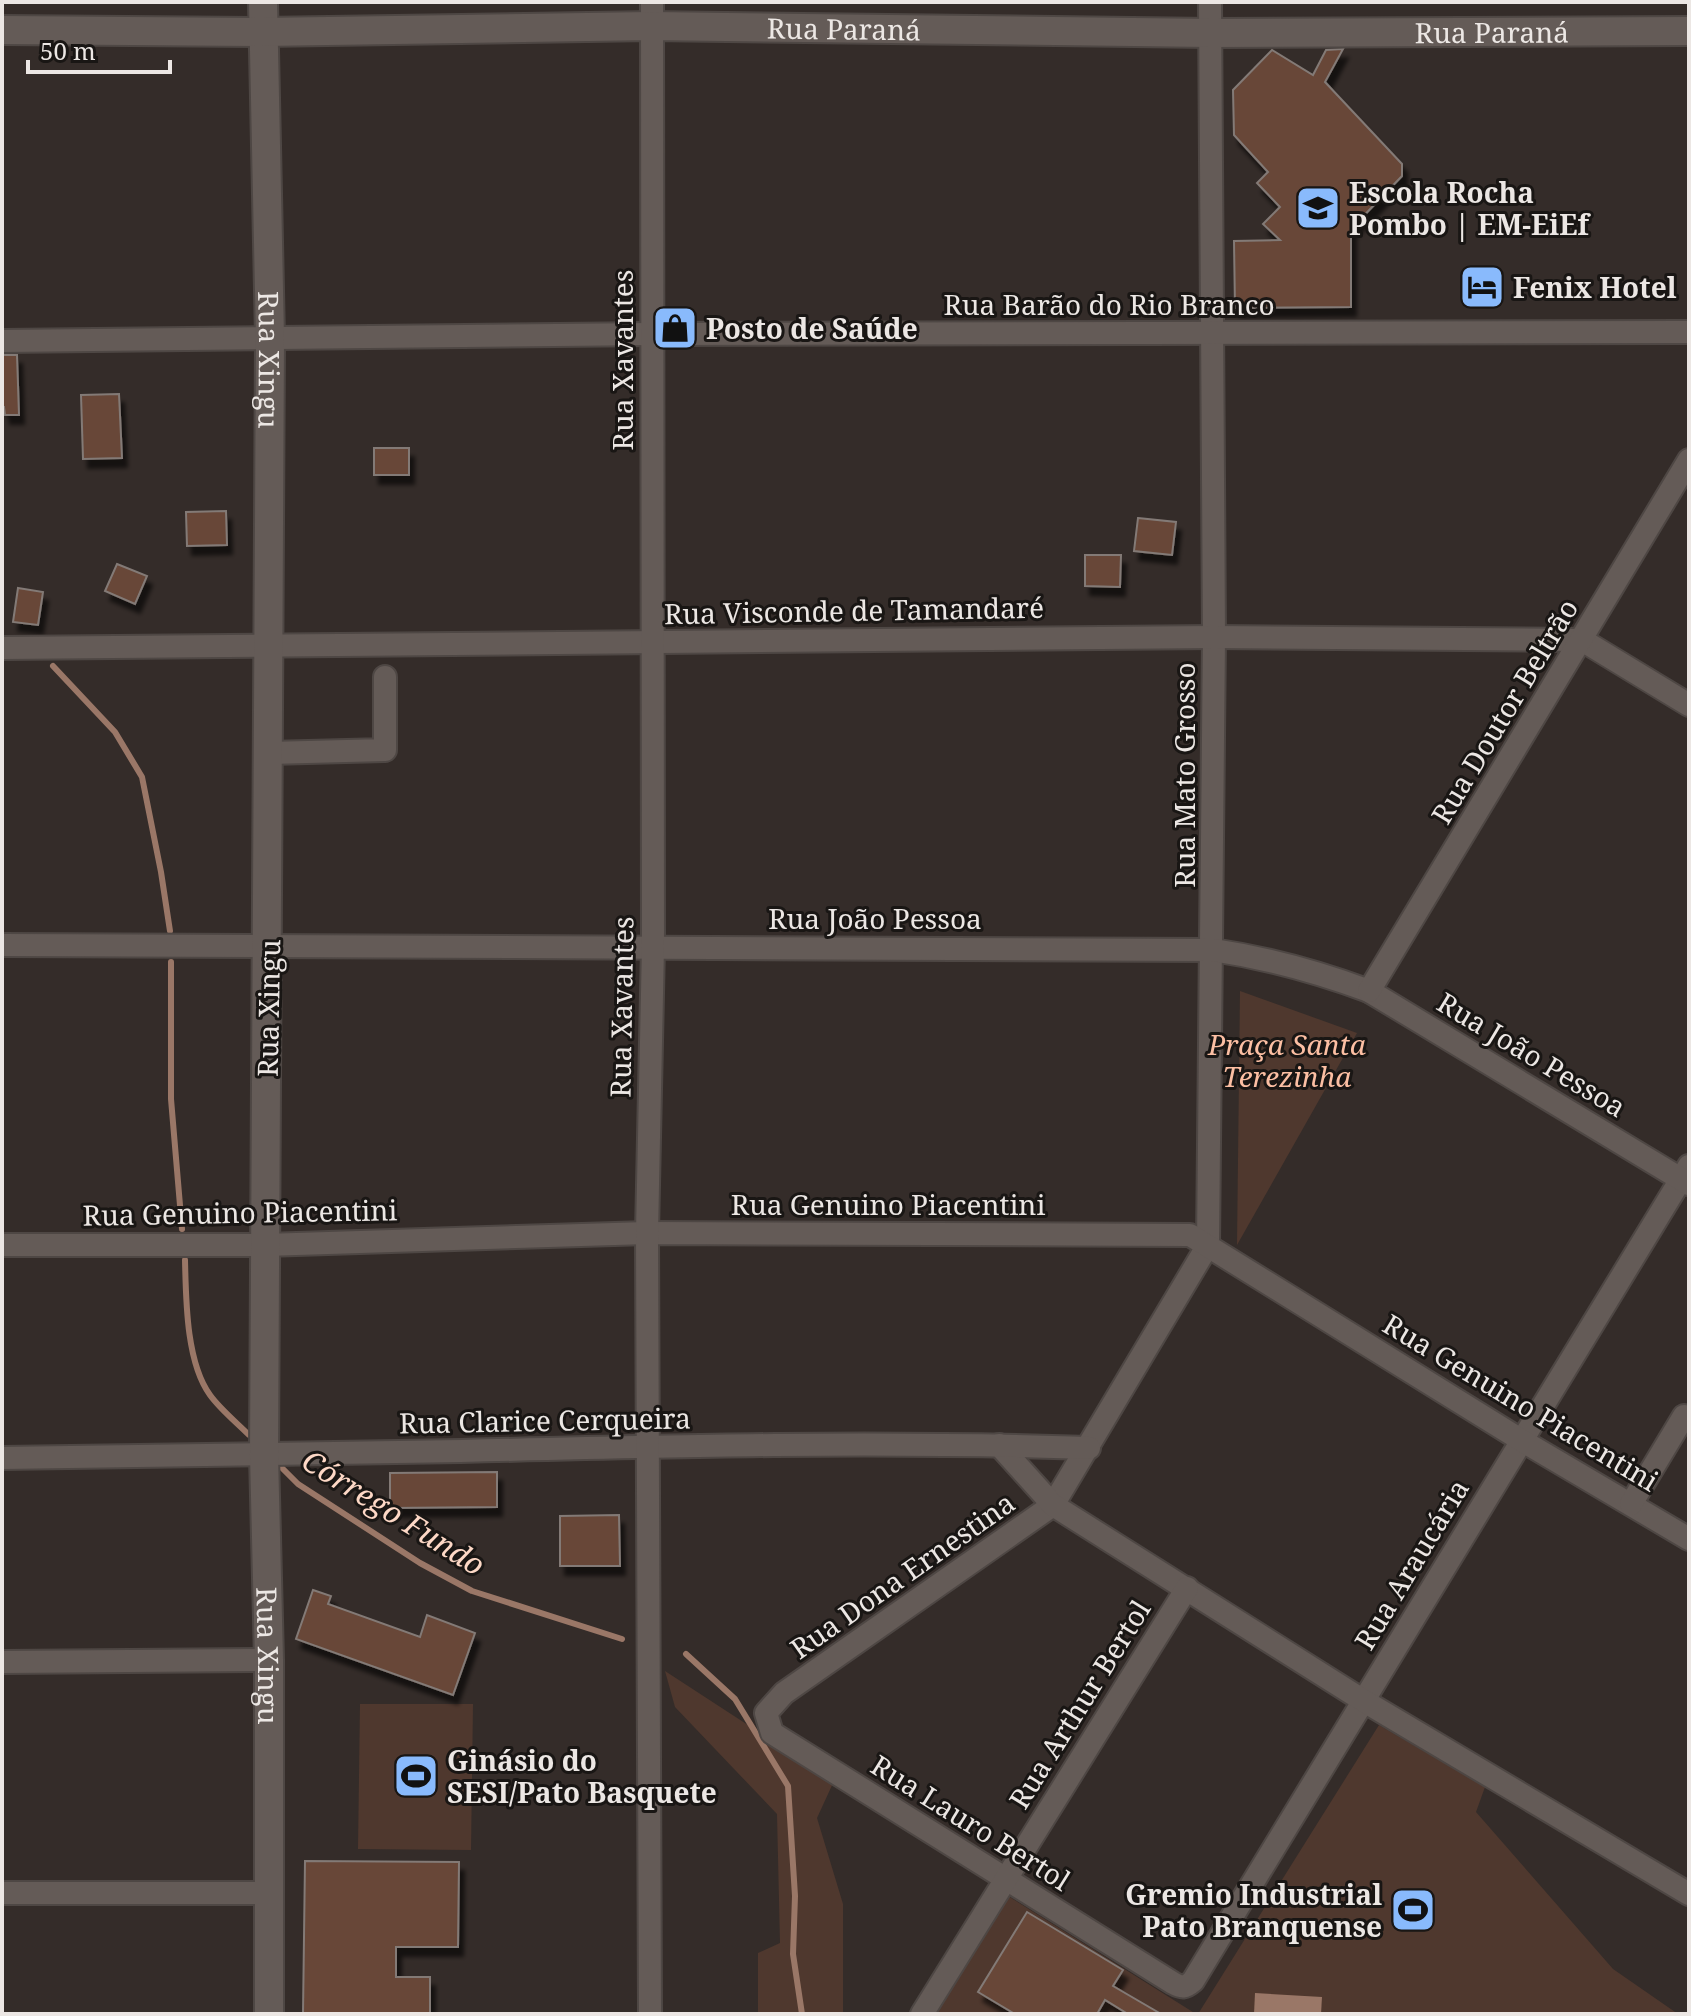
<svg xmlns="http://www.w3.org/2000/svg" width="1691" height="2016" font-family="'Noto Serif',serif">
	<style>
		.green { fill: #4f382e }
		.water { fill: #9a7767 }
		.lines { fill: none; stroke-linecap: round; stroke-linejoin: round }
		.stream { stroke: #9a7767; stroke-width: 6 }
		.building { fill: #674738; stroke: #837a76; stroke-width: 2; filter: url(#shadow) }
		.minor-casing { stroke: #4e4744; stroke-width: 26 }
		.tertiary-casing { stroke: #4e4744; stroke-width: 32 }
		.minor { stroke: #645b57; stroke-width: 22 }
		.tertiary { stroke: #645b57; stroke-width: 28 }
		.labels { text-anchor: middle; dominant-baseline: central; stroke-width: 6; stroke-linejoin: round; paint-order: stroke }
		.street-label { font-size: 28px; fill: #ece7e4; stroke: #191614 }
		.poi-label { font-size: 28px; font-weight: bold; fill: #ece7e4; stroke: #191614; text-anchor: start }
		.park-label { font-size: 28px; font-style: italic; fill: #fcbfa3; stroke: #191614 }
		.water-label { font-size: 30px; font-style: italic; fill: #fdd8c6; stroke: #191614 }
	</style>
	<defs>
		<filter id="shadow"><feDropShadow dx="5" dy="9" stdDeviation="2" flood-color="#0009"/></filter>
	</defs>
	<rect width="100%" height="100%" fill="#342c29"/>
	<g class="green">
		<polygon points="1240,991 1357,1033 1237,1245"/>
		<polygon points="665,1671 834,1781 817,1818 843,1904 843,2014 758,2014 758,1953 780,1943 777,1814 675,1707"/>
		<polygon points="360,1704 473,1704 471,1850 358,1849"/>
		<polygon points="1379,1725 1485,1787 1476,1812 1613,1969 1678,2014 1198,2014"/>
		<polygon points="1008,1896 1196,2014 932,2014"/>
	</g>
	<polygon class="water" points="1255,1993 1322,1997 1321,2014 1254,2014"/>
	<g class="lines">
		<g class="stream">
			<polyline points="53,666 115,732 142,777 161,872 170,931"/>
			<polyline points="171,962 171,1099 182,1229"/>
			<path d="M185 1260C186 1299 186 1362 210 1395 220 1409 236 1422 249 1435"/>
			<polyline points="280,1466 298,1484 420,1563 472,1591 622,1639"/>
			<polyline points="686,1654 735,1699 788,1786 795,1896 793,1954 802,2014"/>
		</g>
	</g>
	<g class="building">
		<polygon points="1343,49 1325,82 1402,164 1402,176 1351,229 1351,307 1235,308 1234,241 1280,240 1263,224 1280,207 1257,183 1268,172 1234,135 1233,90 1272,50 1313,75 1326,50"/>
		<polygon points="2,355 17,355 19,415 5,415 4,407 2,407"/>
		<polygon points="119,394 122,458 83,459 81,395"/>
		<rect x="374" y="448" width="35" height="27"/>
		<polygon points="226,511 227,545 187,546 186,512"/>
		<polygon points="1138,518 1176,522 1172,555 1134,551"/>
		<polygon points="1085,555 1121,555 1120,587 1085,586"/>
		<polygon points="117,564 147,576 135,604 105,591"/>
		<polygon points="18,588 43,592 38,625 13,622"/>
		<polygon points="497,1472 497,1507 390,1508 390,1473"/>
		<polygon points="619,1515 620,1566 560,1566 560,1516"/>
		<polygon points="313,1590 331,1596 328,1604 420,1637 427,1615 475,1633 453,1695 296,1639"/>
		<polygon points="305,1861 459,1862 458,1947 396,1947 396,1977 430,1977 430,2014 303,2014"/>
		<polygon points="1027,1912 1123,1970 1113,1986 1161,2014 1128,2014 1105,2000 1097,2014 1015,2014 978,1992"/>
	</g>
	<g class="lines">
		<g class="minor-casing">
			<g id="minor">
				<path d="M1210 2 1214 637 1208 1245 1053 1505 784 1693 766 1713 772 1733 1173 1983C1182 1988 1185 1988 1193 1981L1689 1166"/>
				<polyline points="2,341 652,334 1689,332"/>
				<polyline points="2,648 1214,637 1582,640 1689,705"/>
				<polyline points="269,753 385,750 385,677"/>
				<path d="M2 945 1213 950C1267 958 1318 972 1369 991L1689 1184"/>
				<polyline points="1369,991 1689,460"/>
				<polyline points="2,1245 265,1245 647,1233 1190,1235 1521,1440 1689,1539"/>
				<polyline points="999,1445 1053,1505 1364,1701 1689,1894"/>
				<path d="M2 1458C155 1456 308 1454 461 1451 670 1446 880 1441 1089 1448"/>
				<polyline points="1631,1504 1684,1416 1689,1418"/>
				<polyline points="2,1662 269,1660"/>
				<polyline points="2,1893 268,1893"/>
				<polyline points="650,2014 647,1233 653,946 652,2"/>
				<polyline points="922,2014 1187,1588"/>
			</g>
		</g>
		<g class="tertiary-casing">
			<g id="tertiary">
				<path id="s1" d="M263 2 270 338 264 1455 269 1660V2014"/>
				<path id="s2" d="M2 30 262 32 651 26 1211 33 1689 31"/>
			</g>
		</g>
		<use href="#minor" class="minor"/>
		<use href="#tertiary" class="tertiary"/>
	</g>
	<defs>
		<g id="school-square" transform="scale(2.3)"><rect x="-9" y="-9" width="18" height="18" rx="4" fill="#89bafc" stroke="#191614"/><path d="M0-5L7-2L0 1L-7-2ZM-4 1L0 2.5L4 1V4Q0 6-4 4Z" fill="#111"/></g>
		<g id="hotel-square" transform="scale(2.3)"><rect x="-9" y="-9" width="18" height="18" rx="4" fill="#89bafc" stroke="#191614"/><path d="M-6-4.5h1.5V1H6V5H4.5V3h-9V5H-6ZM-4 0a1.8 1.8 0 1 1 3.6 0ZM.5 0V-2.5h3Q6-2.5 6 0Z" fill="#111"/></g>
		<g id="shop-square" transform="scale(2.3)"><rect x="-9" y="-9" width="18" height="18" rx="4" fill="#89bafc" stroke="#191614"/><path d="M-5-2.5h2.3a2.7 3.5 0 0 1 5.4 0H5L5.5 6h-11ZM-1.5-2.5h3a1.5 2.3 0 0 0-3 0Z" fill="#111"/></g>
		<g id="stadium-square" transform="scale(2.3)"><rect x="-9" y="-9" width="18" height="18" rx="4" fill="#89bafc" stroke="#191614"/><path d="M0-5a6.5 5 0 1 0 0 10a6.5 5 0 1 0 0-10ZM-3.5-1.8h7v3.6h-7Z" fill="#111"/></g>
	</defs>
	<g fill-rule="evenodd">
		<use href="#school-square" x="1318" y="208"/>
		<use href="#hotel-square" x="1482" y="287"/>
		<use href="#shop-square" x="675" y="328"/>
		<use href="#stadium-square" x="416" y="1776"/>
		<use href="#stadium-square" x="1413" y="1910"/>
	</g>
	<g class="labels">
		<g class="street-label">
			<text stroke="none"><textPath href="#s2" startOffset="842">Rua Paraná</textPath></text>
			<text stroke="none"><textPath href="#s2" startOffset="1490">Rua Paraná</textPath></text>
			<text x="1109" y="304">Rua Barão do Rio Branco</text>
			<text stroke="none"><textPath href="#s1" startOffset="358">Rua Xingu</textPath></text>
			<text transform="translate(622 360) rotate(-90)">Rua Xavantes</text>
			<text transform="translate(854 610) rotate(-1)">Rua Visconde de Tamandaré</text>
			<text transform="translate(1504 711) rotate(-59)">Rua Doutor Beltrão</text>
			<text transform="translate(1184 775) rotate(-90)">Rua Mato Grosso</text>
			<text x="875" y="918">Rua João Pessoa</text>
			<text transform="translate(621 1007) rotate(-89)">Rua Xavantes</text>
			<text transform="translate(268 1008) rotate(-89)">Rua Xingu</text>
			<text transform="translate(1532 1054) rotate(31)">Rua João Pessoa</text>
			<text x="888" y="1204">Rua Genuino Piacentini</text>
			<text transform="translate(240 1212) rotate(-1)">Rua Genuino Piacentini</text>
			<text transform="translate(1521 1402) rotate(31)">Rua Genuino Piacentini</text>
			<text transform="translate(545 1420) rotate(-1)">Rua Clarice Cerqueira</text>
			<text transform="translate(1411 1564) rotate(-59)">Rua Araucária</text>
			<text transform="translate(902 1575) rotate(-35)">Rua Dona Ernestina</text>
			<text stroke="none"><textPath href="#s1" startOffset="1654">Rua Xingu</textPath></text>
			<text transform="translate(1079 1704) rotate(-58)">Rua Arthur Bertol</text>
			<text transform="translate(971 1822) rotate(32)">Rua Lauro Bertol</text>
		</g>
		<g class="poi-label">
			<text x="1349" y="192">Escola Rocha<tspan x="1349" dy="32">Pombo | EM-EiEf</tspan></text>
			<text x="1513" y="287">Fenix Hotel</text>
			<text x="706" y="328">Posto de Saúde</text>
			<text x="447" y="1760">Ginásio do<tspan x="447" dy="32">SESI/Pato Basquete</tspan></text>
			<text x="1382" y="1894" text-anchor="end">Gremio Industrial<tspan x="1382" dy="32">Pato Branquense</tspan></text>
		</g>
		<g class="park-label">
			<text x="1287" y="1044">Praça Santa<tspan x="1287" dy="32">Terezinha</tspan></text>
		</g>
		<g class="water-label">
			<text transform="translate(394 1512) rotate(32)">Córrego Fundo</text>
		</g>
	</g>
	<rect width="1691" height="2016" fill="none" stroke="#ece7e4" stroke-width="8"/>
	<path d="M28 60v12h142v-12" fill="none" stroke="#ece7e4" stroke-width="4"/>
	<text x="40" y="60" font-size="24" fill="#ece7e4" stroke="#191614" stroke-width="6" paint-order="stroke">50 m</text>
</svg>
